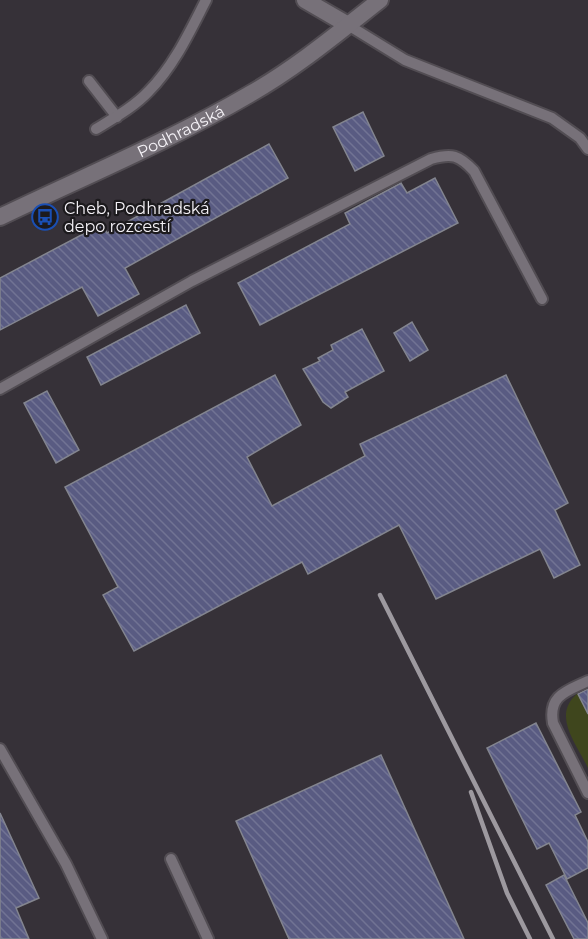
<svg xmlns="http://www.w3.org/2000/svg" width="588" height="939" font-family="Montserrat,sans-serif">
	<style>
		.grass { fill: #3f461d }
		.building { fill: url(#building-back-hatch); stroke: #83858f; stroke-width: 1.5 }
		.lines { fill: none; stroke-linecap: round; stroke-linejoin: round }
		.service-casing { stroke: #524d53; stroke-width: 14 }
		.minor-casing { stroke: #524d53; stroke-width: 20 }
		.secondary-casing { stroke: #524d53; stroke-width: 20 }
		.service { stroke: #777179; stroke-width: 10 }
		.minor { stroke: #777179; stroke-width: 16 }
		.secondary { stroke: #777179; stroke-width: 16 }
		.rail { stroke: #9d999f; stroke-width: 4.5 }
		.labels { text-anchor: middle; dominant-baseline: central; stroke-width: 4.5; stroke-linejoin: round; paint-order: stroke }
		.street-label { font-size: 16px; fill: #f5f2f7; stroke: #1c1a1d }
		.poi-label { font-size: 16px; fill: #f5f2f7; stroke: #1c1a1d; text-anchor: start }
	</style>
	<defs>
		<pattern id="building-back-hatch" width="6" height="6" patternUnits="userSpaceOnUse" patternTransform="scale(1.5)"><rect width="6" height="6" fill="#595b82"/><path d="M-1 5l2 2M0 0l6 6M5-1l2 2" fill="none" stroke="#717394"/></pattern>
	</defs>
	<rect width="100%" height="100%" fill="#363138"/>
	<path class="grass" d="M588 691V768C576 743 551 715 578 693L580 695Z"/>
	<g class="building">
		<polygon points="363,112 384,156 355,171 333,127"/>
		<polygon points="269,144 288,178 125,268 139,294 98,316 82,287 0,330 0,278 102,224 107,233"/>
		<polygon points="435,178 458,223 260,325 238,283 350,224 345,213 401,183 407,193"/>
		<polygon points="186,305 200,333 101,385 87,357"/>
		<polygon points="412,322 428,350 410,361 394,333"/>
		<polygon points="362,329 384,371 345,392 348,397 331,408 323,402 303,369 320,361 318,358 333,350 331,345"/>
		<polygon points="275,375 301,425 247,457 272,506 365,456 360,444 506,375 568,503 555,510 580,565 554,578 540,549 436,599 399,525 308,574 302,562 134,651 103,595 118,587 65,487"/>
		<polygon points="47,391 79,450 56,463 24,403"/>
		<polygon points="588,689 588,714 578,694"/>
		<polygon points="536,723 581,812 575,815 588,842 588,868 567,879 549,843 537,849 487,748"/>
		<polygon points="381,755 464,939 289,939 236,821"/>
		<polygon points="0,813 39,898 16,908 29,939 0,939"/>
		<polygon points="564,875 588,923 588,939 574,939 546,885"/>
	</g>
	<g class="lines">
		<g class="service-casing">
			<g id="service">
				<polyline points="348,25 405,60 552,118 580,138 588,149"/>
				<polyline points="89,81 117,117"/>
				<path d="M96 129C114 118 134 107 149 91 174 66 190 31 206 0"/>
				<path d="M0 389 192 281 431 159C452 153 459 155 474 171L542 299"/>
				<path d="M588 681C567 691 548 695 553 723L588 793"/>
				<polyline points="0,749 66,864 102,939"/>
				<polyline points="171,859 208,939"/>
			</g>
		</g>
		<g class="minor-casing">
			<polyline id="minor" points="305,0 348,25"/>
		</g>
		<g class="secondary-casing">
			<g id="secondary">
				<path id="s1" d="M0 217C83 177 170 141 250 94 296 68 338 33 380 0"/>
			</g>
		</g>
		<use href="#service" class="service"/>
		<use href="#minor" class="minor"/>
		<use href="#secondary" class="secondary"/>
		<g class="rail">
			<polyline points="380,595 553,939"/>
			<polyline points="471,792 507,893 530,939"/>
		</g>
	</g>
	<defs>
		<g id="bus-ring" transform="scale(1.35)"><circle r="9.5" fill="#1c1a1d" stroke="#1a4fb4" stroke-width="1.5"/><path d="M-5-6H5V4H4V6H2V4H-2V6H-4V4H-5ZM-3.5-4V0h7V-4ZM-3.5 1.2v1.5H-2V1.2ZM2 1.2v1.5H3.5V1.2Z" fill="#1a4fb4"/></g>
	</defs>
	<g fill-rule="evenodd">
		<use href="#bus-ring" x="45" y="217"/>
	</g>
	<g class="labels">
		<g class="street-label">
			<text stroke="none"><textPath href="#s1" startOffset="200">Podhradská</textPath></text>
		</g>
		<g class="poi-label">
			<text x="64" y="208">Cheb, Podhradská<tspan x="64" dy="18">depo rozcestí</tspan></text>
		</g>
	</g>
</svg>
